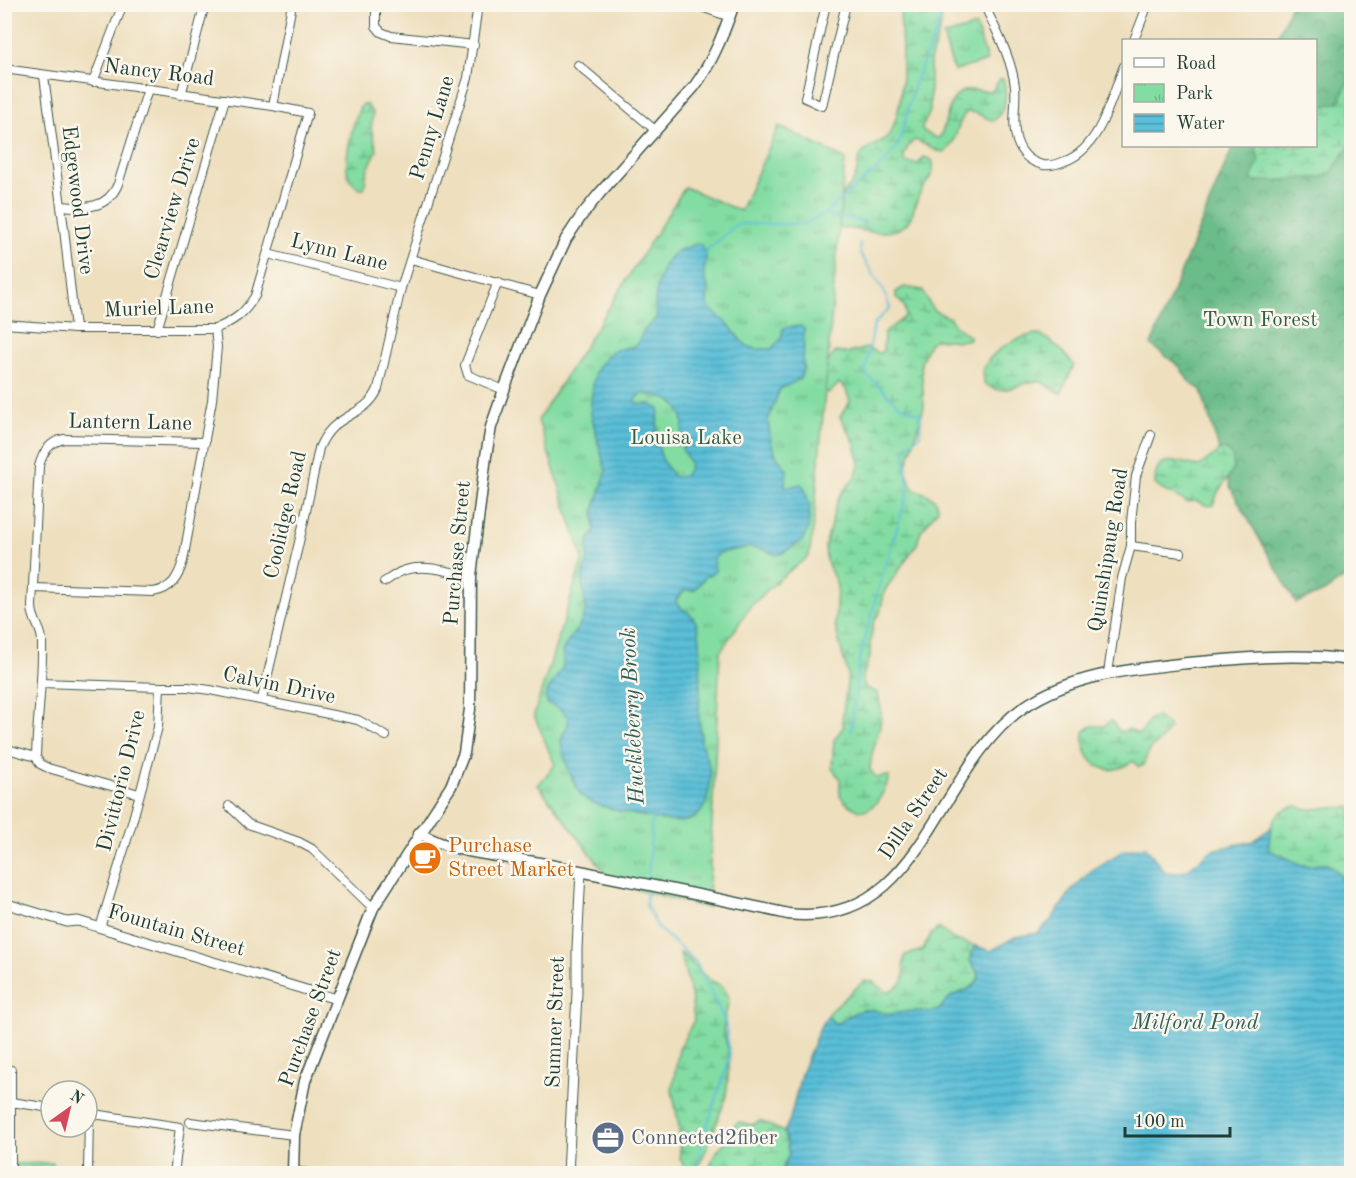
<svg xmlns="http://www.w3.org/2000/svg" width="1356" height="1178" font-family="'Old Standard TT',serif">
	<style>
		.green { fill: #83dda3; stroke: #518d6c; stroke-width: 1.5 }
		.forest { fill: url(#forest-crowns); stroke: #447c5e; stroke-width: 1.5 }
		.wetland { fill: url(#wetland-marsh); stroke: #518d6c; stroke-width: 1.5 }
		.park { fill: url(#park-tufts); stroke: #518d6c; stroke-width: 1.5 }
		.water { fill: url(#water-rules); stroke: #3c7e86; stroke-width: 1.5; fill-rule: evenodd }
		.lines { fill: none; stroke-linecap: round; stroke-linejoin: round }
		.stream { stroke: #5abfd8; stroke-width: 2 }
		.minor-casing { stroke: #3e5549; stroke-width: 10 }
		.tertiary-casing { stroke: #3e5549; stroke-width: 11 }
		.secondary-casing { stroke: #3e5549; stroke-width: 13 }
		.minor { stroke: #fff; stroke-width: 8 }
		.tertiary { stroke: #fff; stroke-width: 9 }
		.secondary { stroke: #fff; stroke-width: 10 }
		.labels { text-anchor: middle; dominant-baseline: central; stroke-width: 5; stroke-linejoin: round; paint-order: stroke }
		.street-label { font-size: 21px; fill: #1f3d34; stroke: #fbf7ec }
		.park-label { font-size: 21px; fill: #335d4a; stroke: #fbf7ec }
		.food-label { font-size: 21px; fill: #c56008; stroke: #fbf7ec; text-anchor: start }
		.service-label { font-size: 21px; fill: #4e5e75; stroke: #fbf7ec; text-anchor: start }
		.water-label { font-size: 22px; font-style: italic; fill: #2e5e5d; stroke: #fbf7ec }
	</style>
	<defs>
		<pattern id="forest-crowns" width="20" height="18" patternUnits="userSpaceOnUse" patternTransform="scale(1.5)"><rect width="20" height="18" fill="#6abc89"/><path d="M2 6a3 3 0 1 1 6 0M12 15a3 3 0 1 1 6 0" fill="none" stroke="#579a71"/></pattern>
		<pattern id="wetland-marsh" width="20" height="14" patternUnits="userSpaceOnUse" patternTransform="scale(1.5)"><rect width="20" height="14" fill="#83dda3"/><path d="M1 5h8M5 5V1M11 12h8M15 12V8" fill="none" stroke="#6bb486"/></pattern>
		<pattern id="park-tufts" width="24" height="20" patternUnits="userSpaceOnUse" patternTransform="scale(1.5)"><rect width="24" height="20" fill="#83dda3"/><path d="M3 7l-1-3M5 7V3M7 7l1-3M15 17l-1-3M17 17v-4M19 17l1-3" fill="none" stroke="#6bb486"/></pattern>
		<pattern id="water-rules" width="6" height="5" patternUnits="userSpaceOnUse" patternTransform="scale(1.5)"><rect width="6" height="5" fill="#5abfd8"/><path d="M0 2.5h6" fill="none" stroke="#4a9cb0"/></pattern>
	</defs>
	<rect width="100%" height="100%" fill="#fbf7ec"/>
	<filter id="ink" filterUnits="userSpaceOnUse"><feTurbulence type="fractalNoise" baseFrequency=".0167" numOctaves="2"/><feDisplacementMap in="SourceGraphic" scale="12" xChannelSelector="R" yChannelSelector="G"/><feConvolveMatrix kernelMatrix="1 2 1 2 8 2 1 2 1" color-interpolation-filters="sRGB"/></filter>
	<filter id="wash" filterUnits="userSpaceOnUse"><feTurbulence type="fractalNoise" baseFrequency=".008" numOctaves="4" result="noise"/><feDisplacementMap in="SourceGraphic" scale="24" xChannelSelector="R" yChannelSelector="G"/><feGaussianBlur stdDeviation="1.35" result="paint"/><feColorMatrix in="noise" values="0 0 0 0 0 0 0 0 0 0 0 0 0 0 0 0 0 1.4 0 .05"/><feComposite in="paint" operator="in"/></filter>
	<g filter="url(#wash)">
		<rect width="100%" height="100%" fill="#eedfbe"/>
		<polygon class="green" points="53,1163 54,1173 36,1173 43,1173 39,1168 30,1168 30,1171 26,1172 26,1173 15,1173 15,1164"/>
		<polygon class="forest" points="1291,5 1351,5 1351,573 1324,592 1296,603 1231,489 1201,390 1189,382 1180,367 1151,345 1233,146 1316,146 1316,40 1276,40"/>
		<g class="wetland">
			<path d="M900 5H941V26L930 61V111L922 128 923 131 936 138 940 137C948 122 947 93 968 90 976 89 984 92 992 91L1000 79H1003C1008 94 1006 112 993 121L976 113 967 112C955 123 959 141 945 152L937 151 916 140C909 142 903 154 904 162L918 164 924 157 932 160C937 173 926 182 920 193 916 201 914 211 910 219 896 242 857 228 835 227L828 208C838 198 850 190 855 177 859 169 856 161 861 155 869 144 883 145 890 133 908 101 901 40 900 5Z"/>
			<polygon points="1351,74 1351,143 1331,173 1323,177 1268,181 1254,181 1251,178 1259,162 1256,146 1316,146 1316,108 1339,102"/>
			<path d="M362 104 367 105 373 114 371 128 377 150 367 171 364 189H360C353 185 348 178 347 170 345 155 354 117 362 104Z"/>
			<path d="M904 287 922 290 933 310 950 318 955 326 970 337V339L959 341 935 339 929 344 921 362 924 407 906 469 912 487C922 494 937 494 938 509L921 531 917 544 885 590 880 613 874 621 870 643V657L862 678 865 687 877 693C889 726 871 740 870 770L876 777 889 776C888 783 885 789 882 794 870 816 855 815 840 796V779L832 768 834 740 844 726 842 721 848 675 835 626 837 585 826 560 825 546 837 502 841 494 856 476 860 463 854 441 840 417 850 402 846 389 839 383 830 393 826 392 819 375 835 352 848 353 866 348 879 353 883 351 884 333 906 316 905 307 896 297V292Z"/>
			<path d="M1035 334C1051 337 1064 353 1074 365L1061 394 1040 381C1020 381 1002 399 984 383L983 369C993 349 1013 339 1035 334Z"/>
			<path d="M1225 449 1232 456 1234 469 1218 492 1213 505 1208 506 1196 501 1186 502C1176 495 1163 493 1155 484 1155 451 1179 463 1199 466L1221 450Z"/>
			<path d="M1156 717 1167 724 1169 729 1161 740 1150 749 1143 765 1139 767 1133 761C1108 781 1080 763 1084 732L1091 726H1104L1111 720 1120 732 1129 729 1137 734 1141 733 1151 718Z"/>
			<path d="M1297 806 1305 809 1351 807V895L1349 896 1343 886 1339 873 1301 865 1268 850C1269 828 1271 810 1297 806Z"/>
			<path d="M939 928 953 939 975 946C964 962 974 962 979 976L975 984 960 994 951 997 939 1010 930 1012 912 1011 898 1014 854 1013 838 1023H834L828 1016 829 1012 864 981 873 982 888 992C914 981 899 973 905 955L923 950 931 934Z"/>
			<path d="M680 953C692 960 695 967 705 976 715 985 723 982 729 998L723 1030 730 1056 726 1097 708 1146 695 1173H687L680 1158 679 1126 672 1090 679 1049 694 1020 691 994Z"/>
			<polygon points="760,1121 784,1132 789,1154 781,1173 708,1174 714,1155 729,1137 735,1125 738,1122 752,1125"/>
		</g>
		<g class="park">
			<polygon points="976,26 987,61 954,71 943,36"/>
			<polygon points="779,126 845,159 813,531 809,556 778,580 750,607 720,652 708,908 613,883 538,785 555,765 534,715 583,559 538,420 685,187 740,211"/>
		</g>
		<g class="water">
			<path d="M696 244H700C715 258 696 270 708 286L707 299 709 308 730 326 741 341 749 347 758 349H771L781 339 783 328 801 326 804 329 803 370 800 379 780 389 768 420 771 442 776 455 787 470 785 486 788 487 801 484 804 487 810 507 808 529 802 541 781 554 776 555 763 549 750 547 719 553 713 560 715 570 714 573 705 577 694 591 685 590 676 600 677 604C682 609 691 613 694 619 706 636 698 696 699 719 700 726 701 734 701 741 702 752 710 762 710 772 711 801 703 826 669 821 651 818 593 808 582 796 575 789 561 751 561 741 562 734 567 730 568 724 571 712 555 707 547 703L546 694 563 667V649L581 623 586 610 583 587V573L588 560V542L595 530 594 511 606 472 591 414V400L595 372 600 364 612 351 635 346 638 343 644 330 657 317C652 299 659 268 673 254 679 249 689 247 696 244ZM641 394C661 395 681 399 683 423 683 429 680 435 681 442 681 458 698 459 684 476L675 477C662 466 656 445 657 428 657 422 659 416 659 409L651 404H637L635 401Z"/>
			<path d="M1271 828 1268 850C1280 854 1291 861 1303 865 1310 867 1318 863 1326 864 1340 867 1349 893 1352 906L1351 1173H781L789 1154 784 1132 790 1119 801 1074 820 1027 828 1016 834 1023H838L854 1013 862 1010H871L889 1014 912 1011 930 1012 939 1010C943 1007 944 1002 948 999 956 991 976 992 979 977 980 971 972 966 970 961L975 946 991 951 1015 937 1038 933 1051 920 1072 890 1092 870 1123 851 1145 846 1165 872 1178 873 1187 870 1212 850 1253 841Z"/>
		</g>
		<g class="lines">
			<g class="stream">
				<polyline points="824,214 863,221 866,225"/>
				<polyline points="706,251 737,224 803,224 824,214 884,163 899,144 914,85 942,18 940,4"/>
				<polyline points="851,731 859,661 881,580 908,492 905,448 920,435 921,414 899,405 865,373 874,324 890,308 884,291 860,253 860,243"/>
				<polyline points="648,882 652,816"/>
				<polyline points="647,888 646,905 658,928 696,962 725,1021 730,1057 705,1132 694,1174"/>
			</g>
		</g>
	</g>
	<g filter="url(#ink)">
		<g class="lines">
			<g class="minor-casing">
				<g id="minor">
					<polyline points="376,4 376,26 381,32 391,36 474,45"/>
					<polyline points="693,4 730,17"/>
					<polyline points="826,4 805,98 822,106 846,4"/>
					<path d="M984 4C996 31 1011 56 1015 86 1017 104 1011 123 1017 141 1021 153 1030 162 1043 165 1050 166 1058 164 1065 161 1100 149 1111 98 1124 66"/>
					<polyline points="1134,40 1148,4"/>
					<polyline points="578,65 655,130"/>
					<path d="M4 69 273 106 308 113 255 296C244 314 234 321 215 329H75L4 324"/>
					<polyline points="44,76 64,229 75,329"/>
					<polyline points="93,82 123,4"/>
					<polyline points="181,95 205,4"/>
					<polyline points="273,106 292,4"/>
					<path d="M61 206C85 208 107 210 118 184L148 89"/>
					<polyline points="268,254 401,288"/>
					<polyline points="411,259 540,295"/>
					<polyline points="498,282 465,365 468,375 504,390"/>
					<polyline points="157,330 225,99"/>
					<polyline points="1131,546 1181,553"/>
					<path d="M384 582C389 579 394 575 400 572 421 562 449 572 471 576"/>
					<path d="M33 588 153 592C172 589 178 578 183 561L212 400 217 347 215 329"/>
					<polyline points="1108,673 1122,578 1131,546 1131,522 1136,476 1151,435"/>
					<polyline points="41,683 160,687 158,727 132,823 100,928"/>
					<polyline points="160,687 188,687 210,690 358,720 386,736"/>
					<path d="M262 699 304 521 319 448C322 441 326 434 332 428 347 413 369 411 378 389L401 288 468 78 478 4"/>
					<polyline points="4,748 36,757 40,764 48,768 139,794"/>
					<path d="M36 757C37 718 43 680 42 641 42 628 32 621 32 606L39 466C43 452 49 442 64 439L205 442"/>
					<polyline points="229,806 248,824 299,842 312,849 373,908"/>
					<polyline points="11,1070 11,1174"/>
					<polyline points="11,1102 51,1108"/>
					<polyline points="87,1113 180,1127 174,1174"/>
					<polyline points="190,1122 294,1135"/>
					<polyline points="294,1171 316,1174"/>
					<polyline points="88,1174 89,1113"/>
				</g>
			</g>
			<g class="tertiary-casing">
				<g id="tertiary">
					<polyline points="4,903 67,922 78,921 336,999"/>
					<polyline points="568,1174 577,993 577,948 581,872"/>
				</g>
			</g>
			<g class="secondary-casing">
				<g id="secondary">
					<path d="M419 833C453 853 496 855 534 862 619 879 704 895 788 914 925 929 934 769 1024 707 1073 674 1131 669 1188 663 1243 658 1296 653 1352 660"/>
					<path d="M293 1174 294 1135 305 1081 373 908 451 786 464 753 470 709 471 576 486 456 491 427 504 390 540 295 566 239 582 215 599 194 694 87C713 61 723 35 734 4"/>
				</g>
			</g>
			<use href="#minor" class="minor"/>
			<use href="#tertiary" class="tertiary"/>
			<use href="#secondary" class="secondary"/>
		</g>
	</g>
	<defs>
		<g id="cafe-disc" transform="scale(1.725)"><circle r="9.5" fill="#e8710a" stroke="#fbf7ec"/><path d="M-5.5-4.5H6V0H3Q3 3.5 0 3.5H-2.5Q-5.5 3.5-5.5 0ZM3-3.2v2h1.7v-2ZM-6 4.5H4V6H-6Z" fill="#fff"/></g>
		<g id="office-disc" transform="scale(1.725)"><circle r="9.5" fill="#5c6f8a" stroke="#fbf7ec"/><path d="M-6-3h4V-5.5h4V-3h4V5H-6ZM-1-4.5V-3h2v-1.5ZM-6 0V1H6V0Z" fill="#fff"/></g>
	</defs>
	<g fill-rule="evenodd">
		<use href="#cafe-disc" x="425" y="858"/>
		<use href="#office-disc" x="608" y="1138"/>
	</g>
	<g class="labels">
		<g class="street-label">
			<text transform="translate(159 73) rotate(7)">Nancy Road</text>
			<text transform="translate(433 128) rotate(-73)">Penny Lane</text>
			<text transform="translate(77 200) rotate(83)">Edgewood Drive</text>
			<text transform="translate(173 209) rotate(-73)">Clearview Drive</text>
			<text transform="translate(339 253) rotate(14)">Lynn Lane</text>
			<text transform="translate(159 309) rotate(-2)">Muriel Lane</text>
			<text transform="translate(130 423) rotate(1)">Lantern Lane</text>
			<text transform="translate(286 515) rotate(-77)">Coolidge Road</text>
			<text transform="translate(1109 550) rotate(-81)">Quinshipaug Road</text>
			<text transform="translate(458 553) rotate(-85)">Purchase Street</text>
			<text transform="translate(279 686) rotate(12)">Calvin Drive</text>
			<text transform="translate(122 781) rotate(-76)">Divittorio Drive</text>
			<text transform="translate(914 814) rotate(-56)">Dilla Street</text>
			<text transform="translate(176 931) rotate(16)">Fountain Street</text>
			<text transform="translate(311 1018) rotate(-70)">Purchase Street</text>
			<text transform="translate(556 1022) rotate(-88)">Sumner Street</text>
		</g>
		<g class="park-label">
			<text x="1260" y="320">Town Forest</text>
			<text x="686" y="438">Louisa Lake</text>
		</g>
		<g class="food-label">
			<text x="448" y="846">Purchase<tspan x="448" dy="24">Street Market</tspan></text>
		</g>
		<g class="service-label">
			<text x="631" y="1138">Connected2fiber</text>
		</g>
		<g class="water-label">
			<text transform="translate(633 716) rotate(-93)">Huckleberry Brook</text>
			<text x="1195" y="1023">Milford Pond</text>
		</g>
	</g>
	<rect width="1356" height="1178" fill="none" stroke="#fbf7ec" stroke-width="24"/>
	<rect x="1122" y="39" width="195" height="108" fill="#fbf7ec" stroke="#a3ada2" stroke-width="1.5"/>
	<rect x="1134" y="58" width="30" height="9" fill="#ffffff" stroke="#a3ada2" stroke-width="1.5"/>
	<text x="1176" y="69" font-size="18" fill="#1f3d34">Road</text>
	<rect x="1134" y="84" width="30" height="18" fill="url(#park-tufts)" stroke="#a3ada2" stroke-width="1.5"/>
	<text x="1176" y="99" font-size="18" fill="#1f3d34">Park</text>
	<rect x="1134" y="114" width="30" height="18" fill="url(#water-rules)" stroke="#a3ada2" stroke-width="1.5"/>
	<text x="1176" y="129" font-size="18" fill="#1f3d34">Water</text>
	<g transform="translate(69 1109) rotate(34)"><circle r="28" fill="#fbf7ec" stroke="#a3ada2" stroke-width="1.5"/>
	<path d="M0-4.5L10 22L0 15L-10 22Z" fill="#d1495b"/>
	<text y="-9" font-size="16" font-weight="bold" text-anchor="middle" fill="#1f3d34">N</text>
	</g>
	<path d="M1125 1127v9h105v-9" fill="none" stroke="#1f3d34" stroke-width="3"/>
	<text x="1134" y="1127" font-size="18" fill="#1f3d34" stroke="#fbf7ec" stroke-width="4.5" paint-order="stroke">100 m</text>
</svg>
